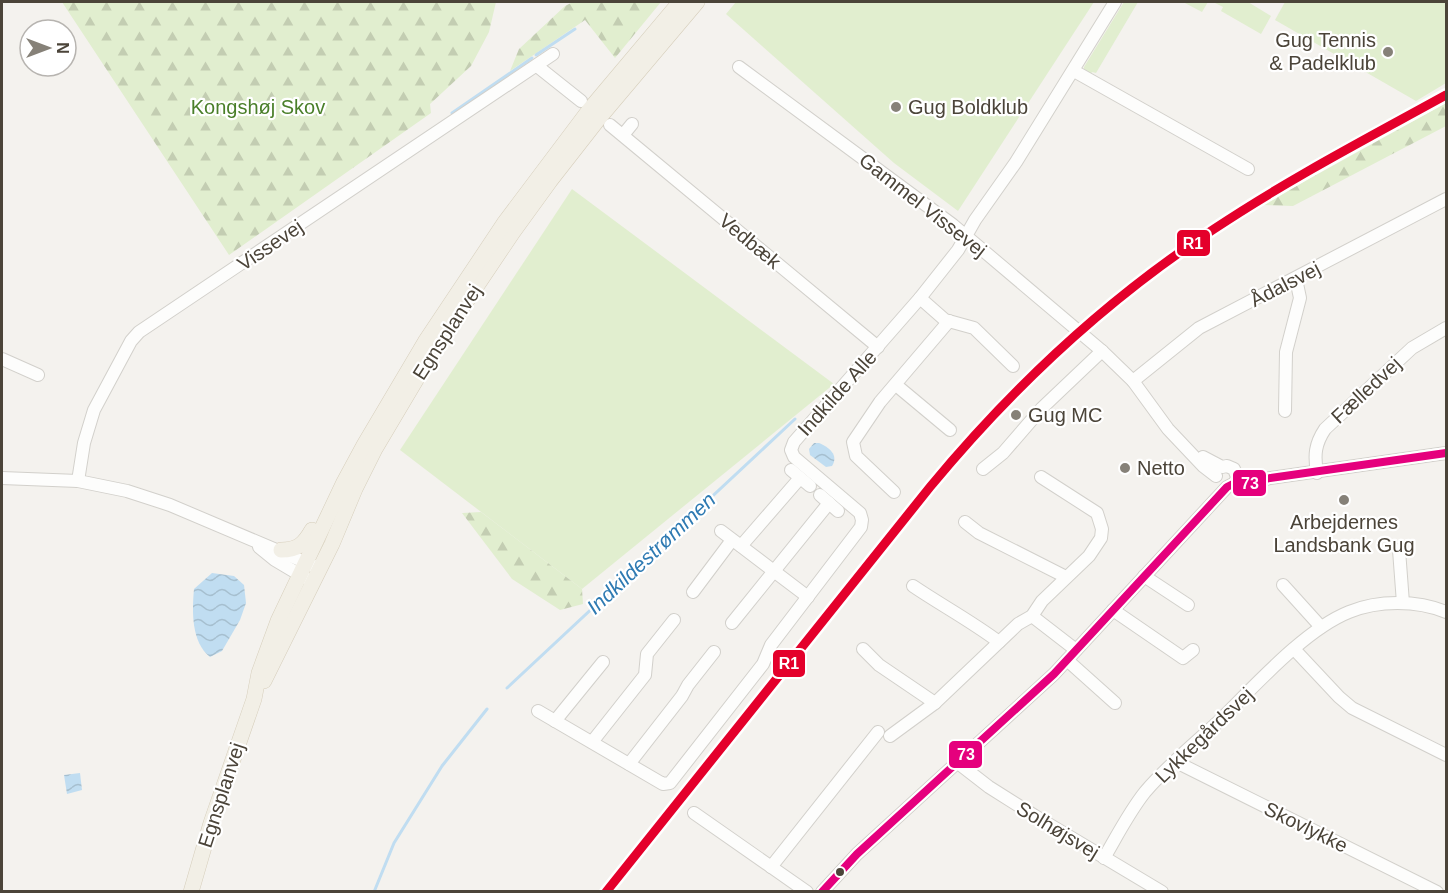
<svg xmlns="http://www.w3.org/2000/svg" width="1448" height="893" font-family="Helvetica,sans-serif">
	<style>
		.green { fill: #e1eecf }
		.forest { fill: url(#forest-firs) }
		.water { fill: url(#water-waves) }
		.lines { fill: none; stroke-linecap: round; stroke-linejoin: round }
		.stream { stroke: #c0ddf1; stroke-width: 3 }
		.minor-casing { stroke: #d2d0cb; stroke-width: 14 }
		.major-casing { stroke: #d6cebb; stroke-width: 16 }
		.minor { stroke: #fdfdfc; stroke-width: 12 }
		.major { stroke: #f2efe6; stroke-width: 15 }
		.bus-1-casing { stroke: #fff; stroke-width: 12 }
		.bus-1 { stroke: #e5007d; stroke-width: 8 }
		.rail-1-casing { stroke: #fff; stroke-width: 14 }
		.rail-1 { stroke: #e4002b; stroke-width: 9 }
		.poi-dot { fill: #868178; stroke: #fff; stroke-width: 2 }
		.bus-dot { fill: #4b4439; stroke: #fff; stroke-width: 2 }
		.labels { text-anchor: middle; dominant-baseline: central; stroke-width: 4.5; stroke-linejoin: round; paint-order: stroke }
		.poi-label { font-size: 20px; fill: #4b4439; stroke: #fff; text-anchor: start }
		.park-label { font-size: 20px; fill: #4a7f2a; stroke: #fff }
		.street-label { font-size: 20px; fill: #4b4439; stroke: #fff }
		.water-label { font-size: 21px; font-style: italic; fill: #2e7ab2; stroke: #fff }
		.line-badge { stroke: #fff; stroke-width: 2 }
		.badge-label { font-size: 16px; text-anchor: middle; font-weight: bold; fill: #fff }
	</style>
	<defs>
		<pattern id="forest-firs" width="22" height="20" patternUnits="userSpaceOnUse" patternTransform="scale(1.5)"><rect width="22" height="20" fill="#e1eecf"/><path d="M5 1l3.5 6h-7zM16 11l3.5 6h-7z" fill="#c3cdb2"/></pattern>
		<pattern id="water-waves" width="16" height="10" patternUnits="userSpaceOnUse" patternTransform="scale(1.5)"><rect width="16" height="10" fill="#c0ddf1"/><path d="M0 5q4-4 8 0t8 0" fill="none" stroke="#a6bfcf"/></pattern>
	</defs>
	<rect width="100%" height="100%" fill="#f4f2ee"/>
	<g class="green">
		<polygon points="736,2 1094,2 958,211 894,163 726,14"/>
		<polygon points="1124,2 1138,2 1096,73 1092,72 1090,75 1084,71 1084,67"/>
		<polygon points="1183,2 1208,2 1202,12"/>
		<polygon points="1213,2 1248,2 1271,16 1261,34 1221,11 1223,7"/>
		<polygon points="1285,2 1446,2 1446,83 1416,101 1275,20"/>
		<polygon points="572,189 834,384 582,589 400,450"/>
	</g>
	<g class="forest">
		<polygon points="62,2 496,2 489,32 471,66 430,104 431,113 229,255"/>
		<polygon points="573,2 661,2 615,58 585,20 510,71 519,49 565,6"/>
		<polygon points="1446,103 1446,126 1293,206 1262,205"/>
		<polygon points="481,512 582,589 583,604 560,610 512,579 462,513"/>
	</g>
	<g class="water">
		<path d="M819 443C829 447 839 455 832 466L826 467 810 455 809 449 814 443Z"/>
		<path d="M212 573 234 576 244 585 246 603 240 620 222 651 210 657C191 642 192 611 194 589Z"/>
		<polygon points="80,773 82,790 67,794 64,775"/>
	</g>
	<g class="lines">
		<g class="stream">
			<polyline points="536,55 575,29"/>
			<polyline points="452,113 532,58"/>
			<polyline points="507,688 795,419"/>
			<polyline points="374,892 394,843 442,766 487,709"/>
		</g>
		<g class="minor-casing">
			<g id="minor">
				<polyline points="537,66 581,101"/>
				<polyline points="739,67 953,225 1102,351 1133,381 1168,429 1203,466 1216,476"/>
				<polyline points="1074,71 1248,169"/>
				<polyline points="610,125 878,347"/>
				<polyline points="623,135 632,124"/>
				<polyline points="920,298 945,320 974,328 1013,366"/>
				<polyline points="2,359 38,375"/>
				<polyline points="1133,381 1199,328 1446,199"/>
				<polyline points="896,385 950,430"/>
				<polyline points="1285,411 1286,352 1300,298 1296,279"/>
				<polyline points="1203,457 1222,467 1227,466 1234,469 1237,477 1235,483"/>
				<polyline points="983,469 1003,453 1042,408 1102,351"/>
				<polyline points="791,470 810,486"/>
				<path d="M1317 473C1314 455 1315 444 1325 429L1412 348 1446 328"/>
				<polyline points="2,478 78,481 127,491 170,505 314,566"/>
				<polyline points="78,481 84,443 94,410 131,341 139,332 553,54"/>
				<polyline points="894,492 856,456 853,442 880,402 949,321"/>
				<polyline points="820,495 838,511"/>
				<polyline points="965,522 979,533 1066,577"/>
				<polyline points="721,531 808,597"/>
				<polyline points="741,546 800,478"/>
				<polyline points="259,547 275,560 307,579"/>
				<polyline points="1399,550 1403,603"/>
				<polyline points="1144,576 1188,605"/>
				<polyline points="1283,585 1321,627"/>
				<path d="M913 586C941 605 971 621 999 642"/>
				<polyline points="693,592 732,540"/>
				<polyline points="1113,610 1183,658 1193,650"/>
				<polyline points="1032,616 1076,650"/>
				<polyline points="732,623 829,503"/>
				<polyline points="863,649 879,665 935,703"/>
				<polyline points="1294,649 1339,697 1352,708 1446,755"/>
				<polyline points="1067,660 1115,703"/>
				<polyline points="538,711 663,784 670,783 763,664 771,645 861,527 862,520 860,513 794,457 791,450 794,442 920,298 958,250 975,220 1016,162 1115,2"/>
				<polyline points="555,721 603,662"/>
				<polyline points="890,736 935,703 1018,624 1032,616 1042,601 1089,556 1101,538 1102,529 1097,513 1041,477"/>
				<polyline points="592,742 645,675 647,654 674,620"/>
				<polyline points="1176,762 1437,892"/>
				<polyline points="958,763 989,787 1035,816 1162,892"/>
				<polyline points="629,764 682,696 688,685 714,652"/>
				<polyline points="694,813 807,892"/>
				<path d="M1104 858C1117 836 1129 812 1145 792 1166 767 1193 745 1217 723 1253 688 1304 630 1349 612 1378 600 1417 600 1446 612"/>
				<polyline points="771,867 878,732"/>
				<polyline points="822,892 857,854 1054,674 1227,487 1235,483 1251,483 1270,478 1446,453"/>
			</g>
		</g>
		<g class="major-casing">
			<g id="major">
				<path d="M281 550C298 550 304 544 312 530"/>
				<polyline points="264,681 332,544 355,489 375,449 435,348 513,232 550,181 600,117 697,2"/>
				<polyline points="191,892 211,823 254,699 259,673 278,621 344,482 364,445 425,342 505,222 590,109 680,2"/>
			</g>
		</g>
		<use href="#minor" class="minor"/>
		<use href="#major" class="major"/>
		<g class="bus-1-casing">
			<polyline id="bus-1" points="822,892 857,854 1054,674 1227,487 1235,483 1251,483 1270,478 1446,453"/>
		</g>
		<use href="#bus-1" class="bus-1"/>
		<g class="rail-1-casing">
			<path id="rail-1" d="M606 892 930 487C1012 388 1107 299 1214 229 1289 179 1368 138 1446 95"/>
		</g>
		<use href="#rail-1" class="rail-1"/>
	</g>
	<g class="poi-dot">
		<circle cx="1388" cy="52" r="6"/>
		<circle cx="896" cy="107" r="6"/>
		<circle cx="1016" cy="415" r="6"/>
		<circle cx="1125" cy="468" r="6"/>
		<circle cx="1344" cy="500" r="6"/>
	</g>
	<circle class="bus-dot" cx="840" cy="872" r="5"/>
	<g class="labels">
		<g class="poi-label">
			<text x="1376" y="40" text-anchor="end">Gug Tennis<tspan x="1376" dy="23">&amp; Padelklub</tspan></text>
			<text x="908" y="107">Gug Boldklub</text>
			<text x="1028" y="415">Gug MC</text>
			<text x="1137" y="468">Netto</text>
			<text x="1344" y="522" text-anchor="middle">Arbejdernes<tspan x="1344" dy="23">Landsbank Gug</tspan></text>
		</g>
		<g class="park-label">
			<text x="258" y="107">Kongshøj Skov</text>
		</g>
		<g class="street-label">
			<text transform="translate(923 205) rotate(38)">Gammel Vissevej</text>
			<text transform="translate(750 241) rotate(40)">Vedbæk</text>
			<text transform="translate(270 245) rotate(-34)">Vissevej</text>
			<text transform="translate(1285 284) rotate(-27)">Ådalsvej</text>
			<text transform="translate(447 332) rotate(-57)">Egnsplanvej</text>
			<text transform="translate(1366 390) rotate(-43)">Fælledvej</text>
			<text transform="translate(837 393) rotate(-48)">Indkilde Alle</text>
			<text transform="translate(1204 735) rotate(-44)">Lykkegårdsvej</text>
			<text transform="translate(221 795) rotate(-72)">Egnsplanvej</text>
			<text transform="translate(1306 827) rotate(26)">Skovlykke</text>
			<text transform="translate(1058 830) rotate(31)">Solhøjsvej</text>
		</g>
		<g class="water-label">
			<text transform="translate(651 553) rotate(-43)">Indkildestrømmen</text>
		</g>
	</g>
	<g class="line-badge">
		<rect x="1176" y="229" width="35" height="28" rx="6" fill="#e4002b"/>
		<rect x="1232" y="469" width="35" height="28" rx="6" fill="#e5007d"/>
		<rect x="772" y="649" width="34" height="29" rx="6" fill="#e4002b"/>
		<rect x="948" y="740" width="35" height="29" rx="6" fill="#e5007d"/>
	</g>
	<g class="badge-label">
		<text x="1193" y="249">R1</text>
		<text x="1250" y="489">73</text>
		<text x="789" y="669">R1</text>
		<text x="966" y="760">73</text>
	</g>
	<rect width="1448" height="893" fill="none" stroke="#4b4439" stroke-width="6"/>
	<g transform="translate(48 48) rotate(90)"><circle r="28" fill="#ffffff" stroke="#b7b4b0" stroke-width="1.5"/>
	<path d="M0-4.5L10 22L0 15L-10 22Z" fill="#868178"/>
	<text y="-9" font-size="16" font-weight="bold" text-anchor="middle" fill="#4b4439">N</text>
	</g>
</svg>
